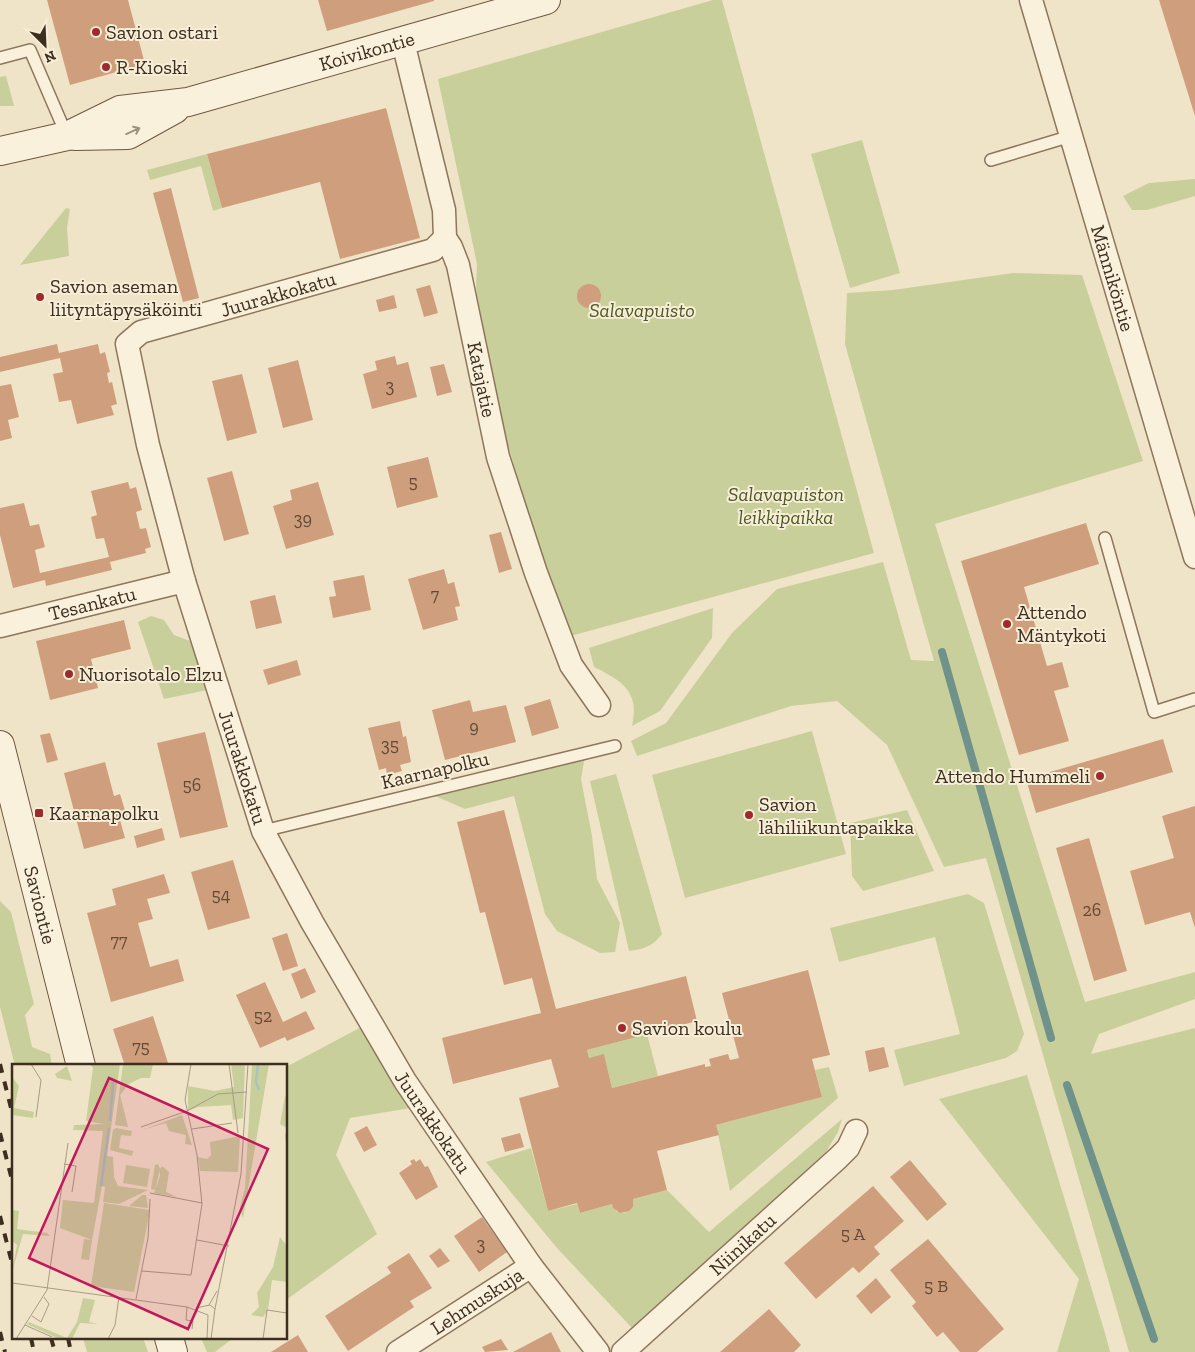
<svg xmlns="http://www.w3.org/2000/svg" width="1195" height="1352" font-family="'Zilla Slab',serif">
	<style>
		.green { fill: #c9cf9b }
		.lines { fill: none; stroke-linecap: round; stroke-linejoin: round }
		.stream { stroke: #6f938a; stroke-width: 8 }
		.building { fill: #cf9f7d }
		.service-casing { stroke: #8d765c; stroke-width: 14 }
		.minor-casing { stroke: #8d765c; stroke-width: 25 }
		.secondary-casing { stroke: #6f573f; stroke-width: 30 }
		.service { stroke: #faf1dc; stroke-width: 11 }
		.minor { stroke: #faf1dc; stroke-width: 22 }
		.secondary { stroke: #faf1dc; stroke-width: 28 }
		.rail { stroke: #3d2e20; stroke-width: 4; stroke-dasharray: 9 9; stroke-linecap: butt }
		.oneway { stroke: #9c907e }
		.poi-dot { fill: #9e2a2b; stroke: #f7eed8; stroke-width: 2 }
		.labels { text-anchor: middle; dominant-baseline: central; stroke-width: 4; stroke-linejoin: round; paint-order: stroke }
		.number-label { font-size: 18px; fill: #624a37 }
		.poi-label { font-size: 20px; fill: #3d2e20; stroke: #f7eed8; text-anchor: start }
		.street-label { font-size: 20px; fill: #3d2e20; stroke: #f7eed8 }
		.park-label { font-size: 20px; font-style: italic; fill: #4d5a26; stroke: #f7eed8 }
		.inset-river { fill: none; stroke: #a9c4bc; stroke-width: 2.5 }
		.inset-road { fill: none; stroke: #a89b85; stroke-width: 1 }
		.view { fill: #c2185b; fill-opacity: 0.15; stroke: #c2185b; stroke-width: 2.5 }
		.inset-edge { fill: none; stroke: #3d2e20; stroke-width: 2.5 }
	</style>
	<rect width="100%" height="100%" fill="#f0e4c8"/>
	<g class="green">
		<polygon points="713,0 722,0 874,553 567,637 501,423 476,289 477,264 438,79"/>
		<polygon points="6,76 14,106 0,106 0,77"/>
		<polygon points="862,140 900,273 850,288 811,154"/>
		<polygon points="207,154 222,208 213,211 201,166 150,180 147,170"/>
		<polygon points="1195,179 1195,196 1147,210 1132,210 1123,196 1149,183"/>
		<polygon points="66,208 70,209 67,228 69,256 20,265"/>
		<polygon points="1013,273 1082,275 1143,461 935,524 1085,1002 1195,972 1195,999 1099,1034 1091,1054 1195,1028 1195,1352 1129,1352 986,858 944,867 887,745 837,701 791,706 637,756 631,741 666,723 732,633 777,589 883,562 911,660 934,661 845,344 847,293 893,290"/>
		<path d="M713 608 712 638 660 711 632 726C640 691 622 681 594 667L589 648Z"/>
		<polygon points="151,616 164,620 174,635 190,641 207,690 164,699 138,622"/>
		<polygon points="812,731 846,854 685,898 652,775"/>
		<polygon points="585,756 581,779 592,836 597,879 620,923 615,952 600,953 557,931 545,914 514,796 465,809 435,796"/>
		<path d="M616 774 662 934C653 946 644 949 629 951L590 781Z"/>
		<polygon points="907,810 934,871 863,891 852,876 850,823"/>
		<polygon points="968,894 984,903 1024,1034 1017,1051 1006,1058 904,1086 894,1050 960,1034 935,937 839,962 830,928"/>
		<polygon points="0,901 11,912 34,1004 25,1015 32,1047 50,1054 52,1066 15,1066 0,1007"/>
		<polygon points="365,1025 411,1108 350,1118 336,1155 377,1234 286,1300 286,1067"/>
		<polygon points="647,1034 658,1076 612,1088 604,1055 589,1058 587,1050"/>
		<polygon points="829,1067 838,1098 730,1191 716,1125 822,1097 815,1070"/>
		<polygon points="1027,1075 1105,1333 1110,1352 1057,1352 1079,1279 939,1099"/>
		<polygon points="842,1119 838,1132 826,1152 632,1328 557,1248 486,1162 531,1148 548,1211 577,1204 580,1213 612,1204 616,1211 624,1213 633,1207 633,1199 667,1190 709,1232"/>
		<polygon points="83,1338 143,1338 148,1352 87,1352"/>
		<polygon points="201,1338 233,1338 215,1352 207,1352"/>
	</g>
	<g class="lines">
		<g class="stream">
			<polyline points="942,652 1051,1038"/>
			<polyline points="1067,1085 1154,1339"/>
		</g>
	</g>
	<g class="building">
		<polygon points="47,0 128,0 145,64 70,85"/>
		<polygon points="318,0 434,0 434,1 327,31"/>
		<polygon points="1159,0 1195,0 1195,116"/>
		<polygon points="386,108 420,238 340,259 320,182 222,208 207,154"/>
		<polygon points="171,188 199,298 183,302 153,193"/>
		<circle cx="589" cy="296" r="12"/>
		<polygon points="430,285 438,313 424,317 416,289"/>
		<polygon points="394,295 397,308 379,312 376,300"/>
		<polygon points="57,344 59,353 98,344 100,354 105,352 110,372 107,373 109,383 112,382 117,404 111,406 114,415 77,424 71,400 59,402 53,374 63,372 60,358 0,372 0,357"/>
		<polygon points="395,356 397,365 408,362 417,397 372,409 363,374 377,370 375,361"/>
		<polygon points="298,360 313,420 283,428 268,368"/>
		<polygon points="444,364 452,392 437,396 430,367"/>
		<polygon points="242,374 257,433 227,441 212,381"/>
		<polygon points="11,384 19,417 8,420 12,438 0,441 0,386"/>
		<polygon points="428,457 438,497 397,508 387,467"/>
		<polygon points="232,471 249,534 224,541 207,478"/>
		<polygon points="128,482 130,489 136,487 142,510 136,512 140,529 146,528 151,547 145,549 146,553 110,562 112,570 46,586 45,580 13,588 0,535 0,508 24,503 30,526 39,524 45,547 35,550 40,573 109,557 104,538 96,539 91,517 97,515 91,491"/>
		<polygon points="318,482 334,535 286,549 273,506 292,500 290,490"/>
		<polygon points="1086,523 1099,564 1024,587 1047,666 1062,662 1069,687 1054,691 1069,741 1019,755 961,561"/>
		<polygon points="501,532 512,569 499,573 489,535"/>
		<polygon points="444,569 448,584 454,582 460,606 455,607 458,620 423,630 408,579"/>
		<polygon points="364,575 371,610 333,618 329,597 336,596 333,581"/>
		<polygon points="275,595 282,623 256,629 250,601"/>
		<polygon points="124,620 131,649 91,659 98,688 50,700 36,641"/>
		<polygon points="297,660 301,675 268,685 263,670"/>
		<polygon points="550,699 559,728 532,736 524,707"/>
		<polygon points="470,700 473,712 506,705 516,742 445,760 432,710"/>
		<polygon points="400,721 403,737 406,736 411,762 400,765 402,771 387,775 386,768 379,770 368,728"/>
		<polygon points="205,732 228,827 180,838 157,743"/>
		<polygon points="50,733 58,760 47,763 40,735"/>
		<polygon points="1163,739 1173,772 1036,813 1026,779"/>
		<polygon points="105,762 114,796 120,794 127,817 120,820 125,838 84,849 64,773"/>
		<polygon points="1195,806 1195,928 1190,912 1145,925 1130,871 1174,858 1162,816"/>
		<polygon points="504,810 556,1009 686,976 697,1021 587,1050 589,1058 604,1054 612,1088 705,1064 705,1067 711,1066 709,1059 728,1054 730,1060 739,1058 722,993 808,970 830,1055 812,1059 822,1097 716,1125 719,1135 657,1151 667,1190 633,1199 633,1207 629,1211 620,1213 613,1208 612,1204 580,1213 577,1203 548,1211 519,1098 559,1087 551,1059 453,1084 442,1038 541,1013 532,978 504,985 485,912 480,913 457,822"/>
		<polygon points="162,828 165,840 137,848 134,836"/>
		<polygon points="1089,838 1127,971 1094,981 1056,848"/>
		<polygon points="233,860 250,918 208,930 191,872"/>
		<polygon points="164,874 170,893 147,899 153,919 138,923 150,967 178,959 184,981 111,1002 87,913 116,905 112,889"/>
		<polygon points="287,933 298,966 283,971 272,938"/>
		<polygon points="305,968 316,992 301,999 291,974"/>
		<polygon points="265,982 283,1022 306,1011 315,1029 287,1041 285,1037 260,1048 236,995"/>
		<polygon points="153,1016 169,1066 125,1066 113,1029"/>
		<polygon points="884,1047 889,1067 869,1072 865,1051"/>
		<polygon points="367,1126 377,1145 364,1152 354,1133"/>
		<polygon points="520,1133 524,1147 505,1152 501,1138"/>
		<polygon points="414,1159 416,1162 420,1159 425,1167 428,1166 438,1187 416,1200 399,1173 412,1164 410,1161"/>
		<polygon points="910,1160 947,1204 927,1221 890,1177"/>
		<polygon points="873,1186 904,1221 874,1247 880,1254 859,1273 853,1267 816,1299 784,1263"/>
		<polygon points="482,1217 507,1252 479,1272 454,1236"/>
		<polygon points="928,1239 1004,1329 977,1352 960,1352 943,1332 937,1337 912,1306 916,1302 890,1270"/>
		<polygon points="440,1248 450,1261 438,1268 429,1256"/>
		<polygon points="409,1253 432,1288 410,1301 414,1307 348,1351 325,1316 391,1273 387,1267"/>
		<polygon points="876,1278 891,1297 871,1314 856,1296"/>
		<polygon points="769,1309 801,1345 794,1352 720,1352"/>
		<polygon points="551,1332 561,1352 513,1352"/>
		<polygon points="298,1335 308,1352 271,1352"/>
		<polygon points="501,1339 508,1350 485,1352 482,1347"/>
	</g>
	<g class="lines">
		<g class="service-casing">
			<g id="service">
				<polyline points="0,58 30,50 67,136"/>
				<polyline points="991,160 1071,136"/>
				<polyline points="1105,538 1154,712 1195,699"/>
				<polyline points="263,831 615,746"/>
			</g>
		</g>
		<g class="minor-casing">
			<g id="minor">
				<path id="s1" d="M1031 0 1195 557"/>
				<path id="s2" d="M403 42 444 210 445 238 451 247 458 265 498 457 536 573 571 665 599 705"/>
				<path id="s3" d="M445 238 433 250 141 332 127 344 148 445 184 581 263 831 312 922 405 1081 531 1266 598 1352"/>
				<path id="s4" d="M0 626 184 581"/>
				<path id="s5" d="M398 1352 531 1266"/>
				<path id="s6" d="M623 1352 838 1158 848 1148 856 1131"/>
			</g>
		</g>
		<g class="secondary-casing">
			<g id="secondary">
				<polyline points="75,136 128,135 175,109"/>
				<path id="s7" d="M0 151 67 136 120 110 188 102 546 0"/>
				<path id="s8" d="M0 745 81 1066"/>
				<polyline points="169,1338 173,1352"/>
			</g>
		</g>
		<use href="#service" class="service"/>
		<use href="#minor" class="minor"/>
		<use href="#secondary" class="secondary"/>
		<g class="rail">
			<polyline points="0,1064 14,1120"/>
			<polyline points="0,1133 14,1188"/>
			<polyline points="0,1216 14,1271"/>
			<polyline points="0,1332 5,1352"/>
			<polyline points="31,1338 34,1352"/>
			<polyline points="51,1338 55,1352"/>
			<polyline points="68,1338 71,1352"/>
		</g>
	</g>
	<defs><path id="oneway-shaft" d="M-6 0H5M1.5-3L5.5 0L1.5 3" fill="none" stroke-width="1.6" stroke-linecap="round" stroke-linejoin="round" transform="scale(1.25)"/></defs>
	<use class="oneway" href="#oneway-shaft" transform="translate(133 131) rotate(-24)"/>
	<g class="poi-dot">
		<circle cx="96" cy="32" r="5"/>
		<circle cx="106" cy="67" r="5"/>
		<circle cx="40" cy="297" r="5"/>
		<circle cx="1007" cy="624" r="5"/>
		<circle cx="69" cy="674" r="5"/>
		<circle cx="1100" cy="776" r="5"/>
		<rect x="34" y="808" width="10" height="10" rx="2.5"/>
		<circle cx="749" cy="815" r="5"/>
		<circle cx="622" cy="1028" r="5"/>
	</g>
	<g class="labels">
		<g class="number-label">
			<text x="390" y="386">3</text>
			<text x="413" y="482">5</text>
			<text x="303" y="519">39</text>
			<text x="435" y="595">7</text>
			<text x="474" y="727">9</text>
			<text x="390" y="745">35</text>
			<text x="192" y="785">56</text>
			<text x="221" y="895">54</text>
			<text x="1092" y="910">26</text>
			<text x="119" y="941">77</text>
			<text x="263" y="1016">52</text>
			<text x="141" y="1047">75</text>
			<text x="853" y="1234">5 A</text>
			<text x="481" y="1244">3</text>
			<text x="936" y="1286">5 B</text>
		</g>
		<g class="poi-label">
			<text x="106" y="32">Savion ostari</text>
			<text x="116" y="67">R-Kioski</text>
			<text x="50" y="286">Savion aseman<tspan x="50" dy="23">liityntäpysäköinti</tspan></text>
			<text x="1017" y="612">Attendo<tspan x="1017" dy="23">Mäntykoti</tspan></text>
			<text x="79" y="674">Nuorisotalo Elzu</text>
			<text x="1090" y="776" text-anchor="end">Attendo Hummeli</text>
			<text x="759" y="804">Savion<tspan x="759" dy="23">lähiliikuntapaikka</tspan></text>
			<text x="49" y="813">Kaarnapolku</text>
			<text x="632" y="1028">Savion koulu</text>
		</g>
		<g class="street-label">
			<text stroke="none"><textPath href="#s7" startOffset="382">Koivikontie</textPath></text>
			<text stroke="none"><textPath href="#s1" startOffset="290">Männiköntie</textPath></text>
			<text transform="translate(278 294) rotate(-16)">Juurakkokatu</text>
			<text stroke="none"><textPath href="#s2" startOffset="348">Katajatie</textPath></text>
			<text stroke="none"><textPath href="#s4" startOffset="95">Tesankatu</textPath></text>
			<text stroke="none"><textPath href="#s3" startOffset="778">Juurakkokatu</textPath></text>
			<text transform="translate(435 770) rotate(-13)">Kaarnapolku</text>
			<text stroke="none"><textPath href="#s8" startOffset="165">Saviontie</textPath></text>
			<text stroke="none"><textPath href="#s3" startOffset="1182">Juurakkokatu</textPath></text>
			<text stroke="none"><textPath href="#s6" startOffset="161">Niinikatu</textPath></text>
			<text stroke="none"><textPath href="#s5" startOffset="94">Lehmuskuja</textPath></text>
		</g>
		<g class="park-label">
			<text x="642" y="310">Salavapuisto</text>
			<text x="786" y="494">Salavapuiston<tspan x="786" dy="23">leikkipaikka</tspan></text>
		</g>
	</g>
	<g transform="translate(12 1064)">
		<rect width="275" height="275" fill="#f0e4c8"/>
		<path d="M78 0H108L95 92 101 93 102 113 106 122 136 126 107 140 91 138 93 123 90 122 80 176 48 164 51 136 82 139 91 67 61 66 62 61 92 60 74 57 81 4ZM111 0H141L138 14H129L117 20 108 31 116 63 103 61ZM219 0H233L231 54 221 56 219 41 186 43 176 47V22L203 27 222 23ZM240 0H257L231 155 228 143 233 124ZM55 2 60 17 45 14 43 10ZM0 13 7 22 2 44 22 48 21 54 0 51ZM273 32 275 33V64L268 60ZM170 51 180 81 173 80 174 71 157 67 154 59 130 66ZM104 64 120 67 119 72 109 71 107 84 121 87 120 92 98 86 101 66ZM228 72 226 108 188 107 186 93 195 95 199 91 198 78ZM146 100 148 105 150 102 157 108 154 128 165 133 142 129 148 112V106L143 126 139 125 143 101ZM114 101 138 105 135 123 111 119ZM130 131H134L136 144 117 142ZM92 139 138 146 122 228 79 222ZM0 146 7 147 5 165 35 169 38 172 11 170 0 208 5 181 0 177ZM268 173 275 182V218L260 216 256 246 251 253 239 251 247 243 245 229 261 203ZM72 175 80 176 77 196 69 195ZM71 234 83 236 77 258 86 260 68 259 60 275H47L15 260 17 258 55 274 65 258Z" fill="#c9cf9b"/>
		<path class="inset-river" d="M246 0 244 18 247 26M98 57 101 18M89 122 97 64"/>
		<path class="inset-road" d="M19 0 29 16 24 53M217 0 226 69M129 63 175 47 206 30 235 28M180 65 220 59M274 70 275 88M52 100 64 102 60 128M138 129 190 139M185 176 217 182M130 207 179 211 190 140 185 91 173 36 179 0M0 219 175 243 196 251M124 235 136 174 138 135M197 241 205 227M175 243 174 256 181 257 180 265M184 244 198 241 203 245 199 275M203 245 229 110 236 0M20 252 29 258 37 240 32 233M13 261 40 273M4 275 35 226 56 79M96 275 103 261 107 233M195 275 196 251M251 275 255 246 275 249"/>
		<path class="view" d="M97 14 256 85 176 265 17 194Z"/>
		<rect width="275" height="275" class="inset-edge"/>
	</g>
	<g transform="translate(45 45) rotate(156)" stroke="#f7eed8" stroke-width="4" paint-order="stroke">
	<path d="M0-4L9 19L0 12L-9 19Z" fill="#3d2e20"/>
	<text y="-8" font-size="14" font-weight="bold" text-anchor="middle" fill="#3d2e20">N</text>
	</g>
</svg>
